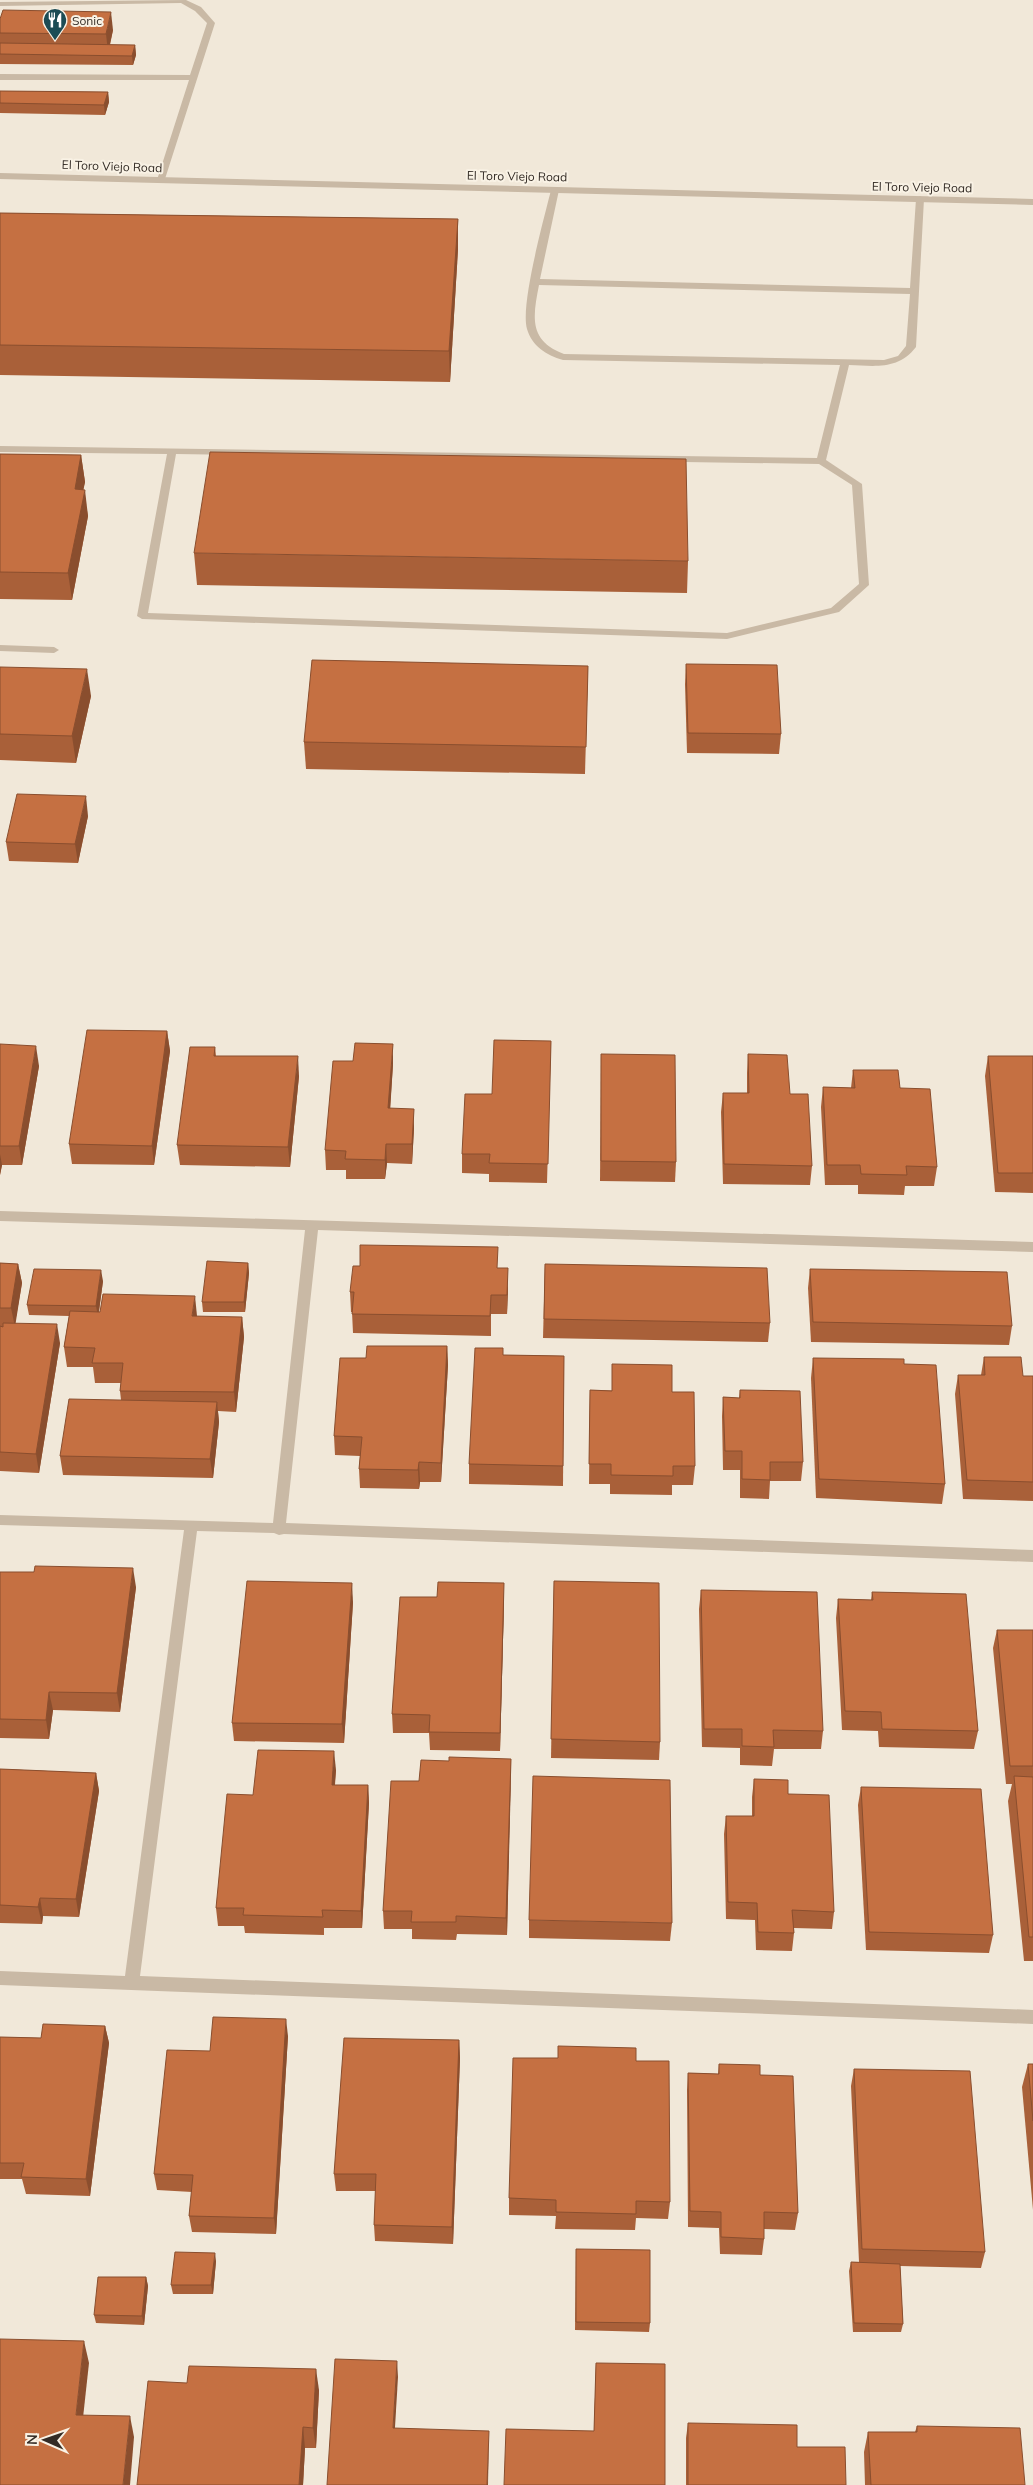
<svg xmlns="http://www.w3.org/2000/svg" width="1033" height="2485" font-family="Mulish,sans-serif">
	<style>
		.lines { fill: none; stroke-linecap: round; stroke-linejoin: round }
		.service { fill: #c9b9a5; fill-rule: evenodd }
		.minor { fill: #c9b9a5; fill-rule: evenodd }
		.wall { fill: #a96039 }
		.shaded-wall { fill: #8a4e2e }
		.building { fill: #c57042; stroke: #8a4e2e }
		.labels { text-anchor: middle; dominant-baseline: central; stroke-width: 4; stroke-linejoin: round; paint-order: stroke }
		.far-poi-label { font-size: 12px; fill: #342c26; stroke: #f9f2e5; text-anchor: start }
		.far-street-label { font-size: 12px; fill: #342c26; stroke: #f9f2e5 }
	</style>
	<rect width="100%" height="100%" fill="#f1e8d9"/>
	<g class="lines">
		<g class="service">
			<polygon points="186,0 201,7 215,23 164,182 157,180 189,80 0,80 0,74 190,75 207,23 195,11 181,3 0,6 0,2"/>
			<path d="M555 187 559 190 540 279 910 288 916 199 920 196 924 199 916 347C898 370 876 366 849 365L826 460 862 484 869 585 839 612 727 639 142 619 137 616 167 454 0 452V446L817 458 840 365 563 360C546 355 532 346 527 329 520 305 544 219 551 190ZM539 285 910 294 906 346 898 356 884 360 564 354C528 341 533 316 539 285ZM176 454 819 464 852 485 859 584 831 608 727 633 148 613Z"/>
			<polygon points="0,645 54,647 59,650 54,653 0,651"/>
			<polygon points="0,1211 1033,1242 1033,1252 318,1230 286,1523 1033,1550 1033,1562 284,1534 279,1535 274,1533 197,1531 140,1976 1033,2010 1033,2024 0,1985 0,1971 125,1976 184,1530 0,1525 0,1515 273,1523 305,1230 0,1221"/>
		</g>
		<polygon class="minor" points="0,173 1033,199 1033,205 0,179"/>
	</g>
	<g class="wall">
		<polygon points="0,19 113,30 110,45 135,45 136,55 133,65 0,64"/>
		<polygon points="0,91 108,92 109,102 105,115 0,113"/>
		<polygon points="0,213 458,219 458,249 450,382 0,375"/>
		<polygon points="0,454 81,455 85,482 83,490 88,516 72,600 0,599"/>
		<polygon points="194,553 688,561 687,593 197,585"/>
		<polygon points="686,664 781,734 779,754 687,753 685,684"/>
		<polygon points="588,666 585,774 306,769 304,742"/>
		<polygon points="0,667 91,696 76,763 0,760"/>
		<polygon points="88,816 78,863 9,861 6,842"/>
		<polygon points="167,1031 170,1051 154,1165 72,1164 69,1144"/>
		<polygon points="551,1041 547,1183 489,1182 489,1174 462,1173 462,1154 492,1094"/>
		<polygon points="0,1044 39,1066 22,1165 2,1165 0,1175"/>
		<polygon points="215,1047 216,1056 299,1076 290,1167 180,1165 177,1145"/>
		<polygon points="601,1054 676,1162 675,1182 600,1181"/>
		<polygon points="748,1054 790,1094 812,1166 810,1185 723,1184 721,1112 723,1093 747,1093 747,1073"/>
		<polygon points="988,1056 1033,1056 1033,1193 995,1192 985,1076"/>
		<polygon points="393,1064 390,1108 414,1128 412,1164 387,1163 385,1179 346,1179 346,1170 326,1170 325,1150"/>
		<polygon points="853,1070 900,1088 937,1167 934,1186 905,1186 904,1195 858,1194 858,1185 825,1185 821,1107 823,1087 851,1088"/>
		<polygon points="0,1263 18,1264 22,1283 15,1323 60,1343 39,1473 0,1471"/>
		<polygon points="248,1263 249,1273 245,1312 203,1312 202,1302"/>
		<polygon points="545,1264 770,1323 768,1342 543,1338"/>
		<polygon points="498,1268 508,1288 507,1314 491,1314 491,1336 353,1333 352,1312 351,1312 350,1292"/>
		<polygon points="810,1269 1012,1326 1009,1345 811,1342 808,1288"/>
		<polygon points="103,1281 99,1312 197,1317 242,1317 244,1337 236,1412 218,1411 219,1422 213,1478 63,1475 60,1456 121,1400 120,1391 121,1383 95,1383 93,1367 67,1367 64,1347 69,1316 29,1315 27,1305"/>
		<polygon points="447,1346 448,1365 441,1482 420,1482 419,1489 360,1488 359,1469 360,1456 335,1455 334,1436 366,1358"/>
		<polygon points="503,1355 564,1356 563,1486 469,1484 469,1464"/>
		<polygon points="984,1357 1023,1376 1033,1376 1033,1501 963,1499 955,1394 958,1375 981,1375"/>
		<polygon points="813,1358 904,1364 945,1484 942,1504 816,1498 811,1378"/>
		<polygon points="590,1390 672,1392 695,1466 693,1485 672,1485 672,1495 610,1494 610,1484 589,1484"/>
		<polygon points="740,1390 803,1462 801,1481 770,1481 769,1499 740,1498 740,1470 723,1470 722,1416 723,1397 739,1398"/>
		<polygon points="0,1572 136,1587 120,1712 53,1710 49,1739 0,1738"/>
		<polygon points="554,1581 660,1742 659,1760 551,1758"/>
		<polygon points="701,1590 823,1731 821,1749 774,1749 772,1766 740,1765 740,1748 702,1747 699,1609"/>
		<polygon points="872,1592 978,1731 974,1749 879,1747 878,1731 842,1730 836,1618 838,1599 871,1600"/>
		<polygon points="437,1597 504,1602 500,1751 430,1750 429,1733 393,1733 392,1714"/>
		<polygon points="353,1602 344,1743 234,1741 232,1723"/>
		<polygon points="997,1630 1033,1630 1033,1961 1024,1961 1008,1801 1012,1784 1006,1784 993,1648"/>
		<polygon points="511,1759 507,1935 457,1934 456,1940 412,1939 412,1929 384,1929 383,1911 419,1781 449,1761"/>
		<polygon points="0,1769 96,1773 99,1791 79,1917 43,1916 42,1924 0,1923"/>
		<polygon points="336,1770 335,1785 368,1785 369,1803 362,1928 324,1928 324,1935 245,1933 244,1926 218,1926 216,1908 253,1795"/>
		<polygon points="754,1779 788,1794 834,1912 832,1929 794,1928 794,1933 792,1951 756,1950 755,1920 726,1919 724,1834 726,1816 752,1816 752,1797"/>
		<polygon points="861,1787 993,1935 989,1953 866,1950 858,1805"/>
		<polygon points="529,1920 672,1923 670,1941 529,1938"/>
		<polygon points="105,2026 109,2043 90,2196 26,2194 22,2179 0,2179 0,2037 41,2038"/>
		<polygon points="288,2036 276,2234 192,2232 189,2216 192,2192 157,2190 154,2174 210,2051"/>
		<polygon points="459,2040 460,2058 453,2244 375,2241 374,2225 376,2191 336,2191 334,2174"/>
		<polygon points="636,2061 670,2202 668,2219 636,2218 635,2230 555,2229 556,2216 509,2215 509,2198"/>
		<polygon points="719,2064 760,2075 798,2213 795,2230 764,2229 764,2239 762,2255 720,2254 719,2228 688,2227 687,2090 688,2073 718,2074"/>
		<polygon points="1028,2064 1033,2064 1033,2210 1022,2087"/>
		<polygon points="854,2069 985,2252 981,2268 900,2266 903,2324 901,2332 853,2332 849,2271 851,2262 859,2262 851,2086"/>
		<polygon points="576,2249 650,2323 649,2332 575,2330"/>
		<polygon points="216,2261 213,2294 173,2294 171,2285"/>
		<polygon points="146,2277 148,2286 144,2325 96,2323 94,2315"/>
		<polygon points="596,2363 665,2485 594,2431"/>
		<polygon points="319,2390 316,2448 305,2448 303,2485 137,2485"/>
		<polygon points="688,2423 797,2447 846,2485 686,2485 686,2438"/>
		<polygon points="917,2426 1025,2485 865,2485 864,2452 868,2432 915,2432"/>
	</g>
	<g class="shaded-wall">
		<polygon points="111,12 113,30 108,52 106,34"/>
		<polygon points="135,45 136,55 133,65 132,56"/>
		<polygon points="108,92 109,102 105,115 104,105"/>
		<polygon points="458,219 458,249 450,382 449,351"/>
		<polygon points="81,455 85,482 78,516 75,489"/>
		<polygon points="85,490 88,516 72,600 68,573"/>
		<polygon points="87,669 91,696 76,763 72,736"/>
		<polygon points="86,796 88,816 78,863 75,844"/>
		<polygon points="167,1031 170,1051 154,1165 152,1146"/>
		<polygon points="393,1044 393,1064 389,1128 388,1108"/>
		<polygon points="36,1046 39,1066 22,1165 19,1146"/>
		<polygon points="298,1056 299,1076 290,1167 288,1147"/>
		<polygon points="414,1109 414,1128 412,1164 412,1144"/>
		<polygon points="386,1144 387,1163 385,1179 385,1160"/>
		<polygon points="0,1154 2,1165 0,1175"/>
		<polygon points="248,1263 249,1273 245,1312 244,1302"/>
		<polygon points="18,1264 22,1283 15,1327 11,1308"/>
		<polygon points="508,1268 508,1288 507,1314 507,1295"/>
		<polygon points="101,1270 103,1281 98,1317 96,1306"/>
		<polygon points="195,1296 197,1316 195,1336 192,1316"/>
		<polygon points="242,1317 244,1337 236,1412 234,1392"/>
		<polygon points="57,1324 60,1343 39,1473 36,1454"/>
		<polygon points="447,1346 448,1365 441,1482 441,1463"/>
		<polygon points="217,1402 219,1422 213,1478 210,1459"/>
		<polygon points="419,1462 420,1482 419,1489 418,1470"/>
		<polygon points="133,1568 136,1587 120,1712 117,1693"/>
		<polygon points="352,1583 353,1602 344,1743 342,1724"/>
		<polygon points="504,1583 504,1602 500,1751 500,1733"/>
		<polygon points="49,1692 53,1710 49,1739 46,1720"/>
		<polygon points="334,1751 336,1770 333,1803 332,1785"/>
		<polygon points="511,1759 511,1777 507,1935 506,1918"/>
		<polygon points="96,1773 99,1791 79,1917 76,1899"/>
		<polygon points="368,1785 369,1803 362,1928 361,1911"/>
		<polygon points="40,1898 43,1916 42,1924 38,1907"/>
		<polygon points="286,2019 288,2036 276,2234 274,2218"/>
		<polygon points="105,2026 109,2043 90,2196 86,2179"/>
		<polygon points="459,2040 460,2058 453,2244 452,2227"/>
		<polygon points="215,2253 216,2261 213,2294 211,2285"/>
		<polygon points="146,2277 148,2286 144,2325 142,2316"/>
		<polygon points="84,2341 89,2363 81,2436 76,2415"/>
		<polygon points="397,2361 398,2377 394,2444 393,2428"/>
		<polygon points="316,2369 319,2390 316,2448 313,2428"/>
		<polygon points="130,2416 134,2437 130,2485 123,2485"/>
		<polygon points="303,2427 305,2448 303,2485 299,2485"/>
		<polygon points="489,2431 488,2485 487,2485"/>
	</g>
	<g class="building">
		<polygon points="3,10 111,12 106,34 0,33 0,19"/>
		<polygon points="0,43 135,45 132,56 0,54"/>
		<polygon points="0,91 108,92 104,105 0,103"/>
		<polygon points="0,213 458,219 449,351 0,345"/>
		<polygon points="210,452 686,459 688,561 194,553"/>
		<polygon points="0,454 81,455 75,489 85,490 68,573 0,572"/>
		<polygon points="312,660 588,666 586,747 304,742"/>
		<polygon points="686,664 777,665 781,734 688,733"/>
		<polygon points="0,667 87,669 72,736 0,734"/>
		<polygon points="17,794 86,796 75,844 6,842"/>
		<polygon points="87,1030 167,1031 152,1146 69,1144"/>
		<polygon points="494,1040 551,1041 548,1164 489,1163 490,1154 462,1154 465,1094 492,1094"/>
		<polygon points="355,1043 393,1044 388,1108 414,1109 412,1144 386,1144 385,1160 345,1159 346,1151 325,1150 333,1061 353,1061"/>
		<polygon points="0,1044 36,1046 19,1146 0,1146"/>
		<polygon points="190,1047 215,1047 214,1056 298,1056 288,1147 177,1145"/>
		<polygon points="601,1054 675,1055 676,1162 601,1161"/>
		<polygon points="748,1054 787,1055 790,1094 808,1094 812,1166 724,1164 723,1093 749,1093"/>
		<polygon points="988,1056 1033,1056 1033,1173 998,1173"/>
		<polygon points="853,1070 898,1070 900,1088 930,1089 937,1167 906,1166 907,1175 861,1174 860,1165 827,1165 823,1087 855,1088"/>
		<polygon points="360,1245 498,1247 497,1268 508,1268 507,1295 491,1295 490,1316 352,1314 354,1292 350,1292 353,1266 360,1266"/>
		<polygon points="207,1261 248,1263 244,1302 202,1302"/>
		<polygon points="0,1263 18,1264 11,1308 0,1308"/>
		<polygon points="545,1264 767,1268 770,1323 544,1319"/>
		<polygon points="34,1269 101,1270 96,1306 27,1305"/>
		<polygon points="810,1269 1007,1272 1012,1326 813,1322"/>
		<polygon points="103,1294 195,1296 192,1316 242,1317 234,1392 120,1391 123,1363 92,1363 95,1348 64,1347 70,1311 100,1312"/>
		<polygon points="3,1323 57,1324 36,1454 0,1452 0,1326 3,1327"/>
		<polygon points="367,1346 447,1346 441,1463 419,1462 418,1470 359,1469 362,1437 334,1436 340,1358 366,1358"/>
		<polygon points="475,1348 503,1348 503,1355 564,1356 563,1466 469,1464"/>
		<polygon points="984,1357 1021,1357 1023,1376 1033,1376 1033,1482 967,1480 958,1375 985,1375"/>
		<polygon points="813,1358 904,1359 904,1364 936,1365 945,1484 819,1479"/>
		<polygon points="612,1364 672,1365 672,1392 694,1392 695,1466 673,1466 673,1476 611,1475 611,1464 589,1464 590,1390 612,1391"/>
		<polygon points="740,1390 800,1391 803,1462 770,1462 770,1480 742,1479 742,1451 725,1451 723,1397 740,1398"/>
		<polygon points="69,1399 217,1402 210,1459 60,1456"/>
		<polygon points="35,1566 133,1568 117,1693 49,1692 46,1720 0,1719 0,1572 34,1572"/>
		<polygon points="247,1581 352,1583 342,1724 232,1723"/>
		<polygon points="554,1581 659,1583 660,1742 551,1739"/>
		<polygon points="438,1582 504,1583 500,1733 429,1732 430,1715 392,1714 400,1597 437,1597"/>
		<polygon points="701,1590 817,1592 823,1731 773,1730 774,1747 742,1746 742,1729 704,1729"/>
		<polygon points="872,1592 966,1594 978,1731 882,1729 881,1712 845,1711 838,1599 873,1600"/>
		<polygon points="997,1630 1033,1630 1033,1766 1010,1766"/>
		<polygon points="258,1750 334,1751 332,1785 368,1785 361,1911 322,1910 323,1917 243,1915 244,1908 216,1908 227,1794 253,1795"/>
		<polygon points="449,1757 511,1759 506,1918 456,1916 456,1922 411,1922 412,1911 383,1911 391,1781 419,1781 421,1760 449,1761"/>
		<polygon points="0,1769 96,1773 76,1899 40,1898 38,1907 0,1905"/>
		<polygon points="533,1776 670,1780 672,1923 529,1920"/>
		<polygon points="1014,1776 1033,1777 1033,1937 1029,1937"/>
		<polygon points="754,1779 788,1780 788,1794 829,1795 834,1912 792,1910 794,1933 758,1932 757,1903 728,1902 726,1816 754,1816"/>
		<polygon points="861,1787 981,1789 993,1935 869,1932"/>
		<polygon points="213,2017 286,2019 274,2218 189,2216 193,2175 154,2174 167,2050 210,2051"/>
		<polygon points="43,2024 105,2026 86,2179 21,2177 24,2163 0,2163 0,2037 41,2038"/>
		<polygon points="344,2038 459,2040 452,2227 374,2225 376,2174 334,2174"/>
		<polygon points="558,2046 636,2048 636,2061 669,2061 670,2202 636,2201 636,2214 556,2212 556,2200 509,2198 513,2058 558,2058"/>
		<polygon points="719,2064 760,2065 760,2075 793,2076 798,2213 764,2212 764,2239 721,2237 721,2212 690,2211 688,2073 719,2074"/>
		<polygon points="1028,2064 1033,2064 1033,2121"/>
		<polygon points="854,2069 970,2071 985,2252 862,2249"/>
		<polygon points="576,2249 650,2250 650,2323 576,2322"/>
		<polygon points="175,2252 215,2253 211,2285 171,2285"/>
		<polygon points="851,2262 900,2264 903,2324 854,2323"/>
		<polygon points="98,2277 146,2277 142,2316 94,2315"/>
		<polygon points="0,2339 84,2341 76,2415 130,2416 123,2485 0,2485"/>
		<polygon points="335,2359 397,2361 393,2428 489,2431 487,2485 327,2485"/>
		<polygon points="596,2363 665,2364 665,2485 504,2485 506,2429 594,2431"/>
		<polygon points="189,2366 316,2369 313,2428 303,2427 299,2485 137,2485 148,2381 187,2383"/>
		<polygon points="688,2423 797,2425 797,2447 845,2447 846,2485 688,2485"/>
		<polygon points="917,2426 1020,2428 1025,2485 871,2485 868,2432 917,2432"/>
	</g>
	<defs>
		<g id="restaurant-pin" transform="scale(1.25)"><path d="M0 17L-7.5 6A9.5 9.5 0 1 1 7.5 6Z" fill="#1c4c55" stroke="#f9f2e5"/><path d="M-5-6h1v4h1v-4h1v4h1v-4h1v5L-1.5 .5V6h-2V.5L-5-1ZM5-6V6H3V1.5H1.5Q1.5-4 5-6Z" fill="#fff"/></g>
	</defs>
	<g fill-rule="evenodd">
		<use href="#restaurant-pin" x="55" y="20"/>
	</g>
	<g class="labels">
		<g class="far-poi-label">
			<text x="72" y="20">Sonic</text>
		</g>
		<g class="far-street-label">
			<text transform="translate(112 166) rotate(2)">El Toro Viejo Road</text>
			<text transform="translate(517 176) rotate(1)">El Toro Viejo Road</text>
			<text transform="translate(922 187) rotate(1)">El Toro Viejo Road</text>
		</g>
	</g>
	<g transform="translate(45 2440) rotate(272)" stroke="#f9f2e5" stroke-width="4" paint-order="stroke">
	<path d="M0-4L9 19L0 12L-9 19Z" fill="#342c26"/>
	<text y="-8" font-size="14" font-weight="bold" text-anchor="middle" fill="#342c26">N</text>
	</g>
</svg>
